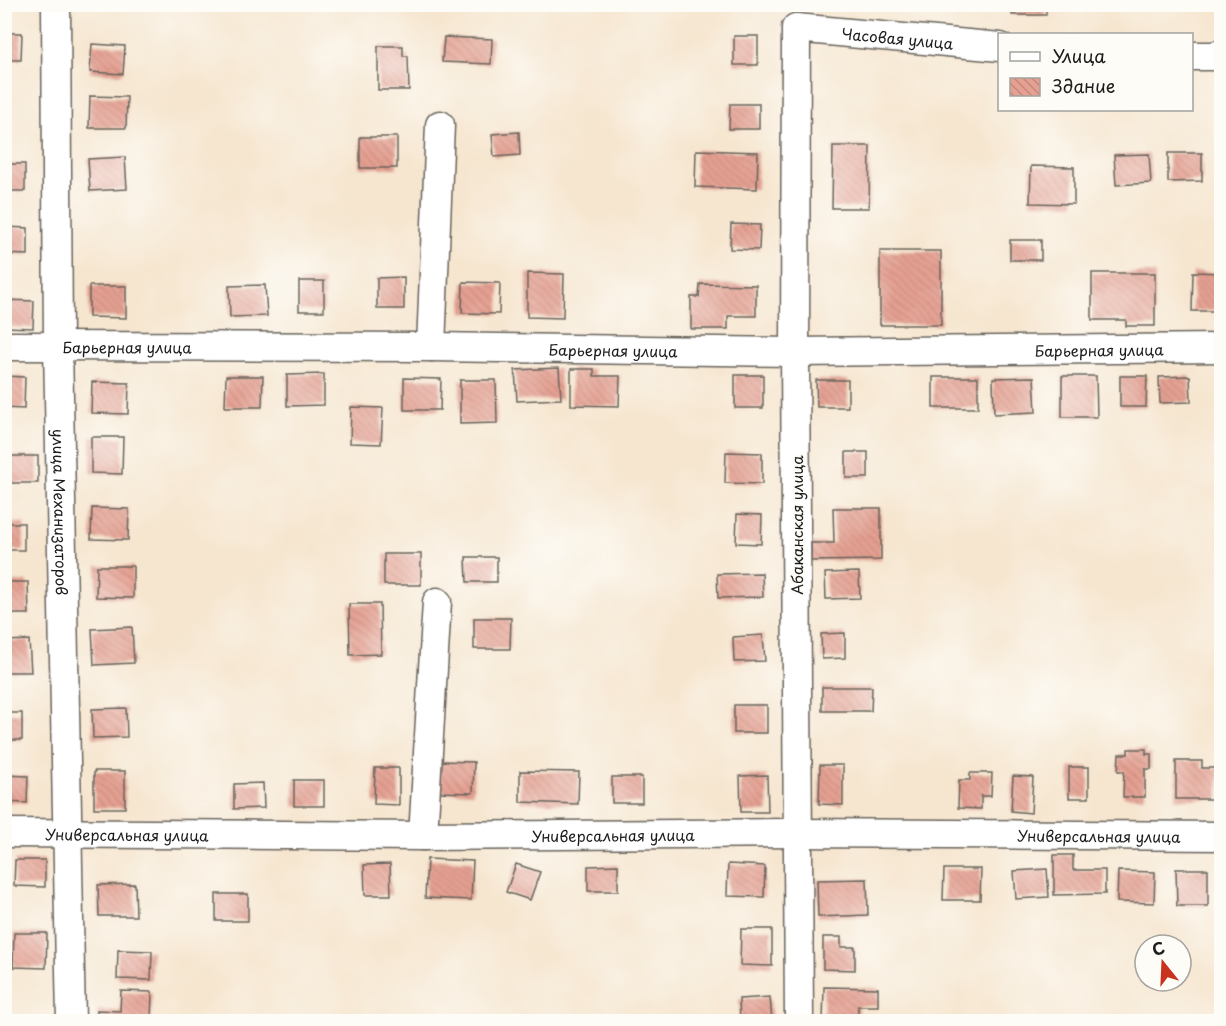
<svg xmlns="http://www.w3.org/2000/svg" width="1226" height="1026" font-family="'Playpen Sans',sans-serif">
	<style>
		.building { fill: url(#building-back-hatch) }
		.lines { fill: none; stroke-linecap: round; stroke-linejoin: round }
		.minor-casing { stroke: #68635b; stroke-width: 31 }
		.minor { stroke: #fff; stroke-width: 28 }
		.labels { text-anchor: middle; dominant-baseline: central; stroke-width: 4.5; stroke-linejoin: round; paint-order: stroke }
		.street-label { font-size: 15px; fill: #1c1c1c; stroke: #fdfcf7 }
	</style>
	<defs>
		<pattern id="building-back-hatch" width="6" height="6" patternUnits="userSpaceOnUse" patternTransform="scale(1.5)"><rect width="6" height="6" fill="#e5a092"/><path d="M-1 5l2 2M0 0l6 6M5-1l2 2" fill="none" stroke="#c4897d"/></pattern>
	</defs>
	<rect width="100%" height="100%" fill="#fdfcf7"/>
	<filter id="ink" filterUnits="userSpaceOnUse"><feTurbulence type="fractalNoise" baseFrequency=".0167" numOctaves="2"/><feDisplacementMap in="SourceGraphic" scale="12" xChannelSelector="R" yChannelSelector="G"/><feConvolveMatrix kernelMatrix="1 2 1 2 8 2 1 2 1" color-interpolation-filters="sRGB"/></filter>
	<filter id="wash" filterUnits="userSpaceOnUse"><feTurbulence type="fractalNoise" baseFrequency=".008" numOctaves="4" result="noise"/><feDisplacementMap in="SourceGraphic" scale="24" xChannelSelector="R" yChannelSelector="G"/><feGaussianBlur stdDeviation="1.35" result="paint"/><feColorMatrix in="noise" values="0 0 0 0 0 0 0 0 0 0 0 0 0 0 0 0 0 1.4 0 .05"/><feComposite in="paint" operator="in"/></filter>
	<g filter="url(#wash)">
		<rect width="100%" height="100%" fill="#f6e6d0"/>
		<g id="blocks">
			<g class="building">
				<polygon points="1013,4 1046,4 1046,15 1012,15"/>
				<polygon points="4,33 22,33 21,60 4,60"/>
				<rect x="734" y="36" width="24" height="29"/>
				<polygon points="444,37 492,39 491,64 442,62"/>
				<polygon points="92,44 125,46 123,74 90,72"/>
				<polygon points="378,46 403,46 403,56 408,56 409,90 378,90"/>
				<polygon points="90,96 127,97 126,128 89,128"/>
				<polygon points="730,104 759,104 759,129 729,129"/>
				<polygon points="519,132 520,155 494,157 492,134"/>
				<rect x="360" y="137" width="37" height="31"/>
				<polygon points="833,146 870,146 869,208 832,208"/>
				<polygon points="696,150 758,152 757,189 695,187"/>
				<polygon points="1168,153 1202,153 1202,181 1168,182"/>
				<polygon points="1149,154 1151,183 1116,185 1114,155"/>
				<polygon points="125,157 127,189 90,191 88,159"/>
				<rect x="4" y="164" width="21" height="27"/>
				<polygon points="1031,166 1074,167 1074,204 1030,203"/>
				<polygon points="731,224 760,225 759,250 730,249"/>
				<polygon points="4,227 28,228 28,255 4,254"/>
				<rect x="1010" y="240" width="31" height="20"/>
				<rect x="880" y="251" width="61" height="74"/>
				<polygon points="1193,272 1222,273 1222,311 1192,311"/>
				<polygon points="527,273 564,274 563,318 527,317"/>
				<polygon points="1092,273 1155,273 1155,326 1126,326 1126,320 1092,320"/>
				<polygon points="404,277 404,309 377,309 377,278"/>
				<rect x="299" y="281" width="25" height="30"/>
				<polygon points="463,282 500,283 499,314 462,313"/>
				<polygon points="700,284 756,285 756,316 728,316 728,329 691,329 691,297 699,297"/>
				<polygon points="265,285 267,316 230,317 229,286"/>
				<polygon points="89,286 126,286 126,318 89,317"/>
				<polygon points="4,300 34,301 33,328 4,327"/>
				<polygon points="559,368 561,399 517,401 515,370"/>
				<polygon points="571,369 594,369 594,376 620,376 619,406 571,405"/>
				<polygon points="324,374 324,405 287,406 287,375"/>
				<rect x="735" y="375" width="28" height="33"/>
				<polygon points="4,376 25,377 24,409 4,408"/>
				<polygon points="226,376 263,376 262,407 225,407"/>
				<polygon points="1062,376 1096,376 1097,417 1062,417"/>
				<polygon points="1120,376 1147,376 1146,407 1120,407"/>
				<polygon points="1190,376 1191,402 1160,403 1159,377"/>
				<rect x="933" y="377" width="45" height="31"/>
				<polygon points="1034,377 1036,412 994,414 993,378"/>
				<polygon points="404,378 441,379 440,410 404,410"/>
				<polygon points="460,380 496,380 497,423 460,424"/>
				<polygon points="816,380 848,380 848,407 817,407"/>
				<polygon points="92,382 129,383 128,414 91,413"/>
				<polygon points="351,407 383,408 381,444 350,443"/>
				<polygon points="91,437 123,437 122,474 91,473"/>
				<polygon points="726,452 762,453 762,484 725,483"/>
				<rect x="846" y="452" width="22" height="26"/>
				<rect x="6" y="456" width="32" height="27"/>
				<polygon points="92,508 129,509 128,540 91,539"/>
				<polygon points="833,508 881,508 881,560 811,561 811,543 834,543"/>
				<polygon points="737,514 762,515 761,544 736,543"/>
				<rect x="4" y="523" width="20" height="27"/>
				<rect x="384" y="554" width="37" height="31"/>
				<polygon points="466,557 497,557 497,582 467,582"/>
				<polygon points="97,566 133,566 133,598 96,597"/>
				<polygon points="859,572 860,598 826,599 825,573"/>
				<polygon points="762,573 763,597 718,598 717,574"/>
				<polygon points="4,582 28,582 29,614 4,614"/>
				<polygon points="349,604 380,604 381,654 350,655"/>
				<polygon points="474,618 511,618 510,649 474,649"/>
				<polygon points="132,627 134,663 94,665 92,629"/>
				<polygon points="845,633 845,658 822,659 821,634"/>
				<polygon points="763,635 765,661 734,662 733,637"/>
				<polygon points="29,640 31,672 4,672 4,641"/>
				<polygon points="822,687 872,687 871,711 822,711"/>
				<rect x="734" y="705" width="33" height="28"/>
				<polygon points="126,708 127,737 93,738 92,709"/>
				<rect x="4" y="713" width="18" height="27"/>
				<polygon points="1128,749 1146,749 1146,754 1151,754 1151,769 1145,769 1145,797 1123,797 1124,771 1118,771 1119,754 1128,754"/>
				<polygon points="437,761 474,762 473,793 436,792"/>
				<polygon points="1176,761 1202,761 1202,768 1219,768 1219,799 1176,799"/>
				<polygon points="820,765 843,765 843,805 819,804"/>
				<rect x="1069" y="767" width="20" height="31"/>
				<polygon points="375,768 399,768 399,805 374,804"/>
				<rect x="94" y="771" width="31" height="37"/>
				<polygon points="520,771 579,772 578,804 520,802"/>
				<polygon points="970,773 992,773 991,796 981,796 981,809 958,808 959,780 970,780"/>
				<polygon points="4,775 28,776 27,803 4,802"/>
				<polygon points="767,775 768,812 741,812 740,776"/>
				<polygon points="1013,776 1033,777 1031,813 1011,811"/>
				<rect x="612" y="777" width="30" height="26"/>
				<rect x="294" y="780" width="30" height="26"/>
				<polygon points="263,783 264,808 234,809 234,784"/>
				<polygon points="1054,855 1073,855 1073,870 1105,870 1105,894 1054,895"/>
				<polygon points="427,859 473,861 471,900 425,898"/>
				<polygon points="15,860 45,860 45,887 14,886"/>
				<polygon points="390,864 391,895 365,895 364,865"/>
				<polygon points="516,864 540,872 530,900 506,892"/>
				<polygon points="728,864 765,866 764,897 727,896"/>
				<polygon points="618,865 618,891 588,891 588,866"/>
				<polygon points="944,869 981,869 980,900 943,900"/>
				<polygon points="1047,869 1049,897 1016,899 1014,871"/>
				<polygon points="1176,869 1208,869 1208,906 1177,906"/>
				<polygon points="1118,871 1155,872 1154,903 1117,902"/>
				<polygon points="867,879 868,915 818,917 817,880"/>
				<polygon points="135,884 136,916 99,916 98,885"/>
				<rect x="216" y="894" width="32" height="27"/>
				<polygon points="741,929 772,929 772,966 740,965"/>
				<polygon points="14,933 47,933 46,968 13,967"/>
				<polygon points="823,937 841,937 841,947 855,947 855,970 823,969"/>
				<polygon points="118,950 152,951 151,980 117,979"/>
				<polygon points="824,987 878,988 878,1006 858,1006 858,1022 823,1022"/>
				<polygon points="121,991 152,992 151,1022 97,1022 97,1010 120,1011"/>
				<polygon points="770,997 772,1022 740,1022 739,999"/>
			</g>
		</g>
	</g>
	<g filter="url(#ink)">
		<use href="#blocks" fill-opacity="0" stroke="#68635b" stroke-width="1.5"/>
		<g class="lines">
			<g class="minor-casing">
				<g id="minor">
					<path id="s1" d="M56 4 58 345 71 1022"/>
					<polyline points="1192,56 1212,56 1222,54"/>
					<path id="s2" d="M4 346 431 347 795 352 1222 348"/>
					<polyline points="431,347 440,125"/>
					<path id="s3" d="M4 833 423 836 798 833 1222 836"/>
					<polyline points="423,836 437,602"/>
					<path id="s4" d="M799 1022 795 352 796 28 1000 47"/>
				</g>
			</g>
			<use href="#minor" class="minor"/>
		</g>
	</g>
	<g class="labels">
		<g class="street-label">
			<text stroke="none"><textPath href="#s4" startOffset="1096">Часовая улица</textPath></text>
			<text stroke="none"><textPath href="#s2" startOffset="123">Барьерная улица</textPath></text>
			<text stroke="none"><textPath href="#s2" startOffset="1095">Барьерная улица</textPath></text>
			<text stroke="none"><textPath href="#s2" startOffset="609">Барьерная улица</textPath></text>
			<text stroke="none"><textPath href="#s1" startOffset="508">улица Механизаторов</textPath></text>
			<text transform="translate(796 525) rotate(-90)">Абаканская улица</text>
			<text stroke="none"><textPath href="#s3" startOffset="123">Универсальная улица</textPath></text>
			<text stroke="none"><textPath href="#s3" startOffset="609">Универсальная улица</textPath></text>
			<text stroke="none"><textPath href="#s3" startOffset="1095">Универсальная улица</textPath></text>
		</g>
	</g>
	<rect width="1226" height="1026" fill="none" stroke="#fdfcf7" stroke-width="24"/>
	<rect x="998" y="33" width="195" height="78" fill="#fdfcf7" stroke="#a3a29f" stroke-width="1.5"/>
	<rect x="1010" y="52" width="30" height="9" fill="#ffffff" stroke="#a3a29f" stroke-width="1.5"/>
	<text x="1052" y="63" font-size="18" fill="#1c1c1c">Улица</text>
	<rect x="1010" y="78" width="30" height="18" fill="url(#building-back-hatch)" stroke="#a3a29f" stroke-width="1.5"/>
	<text x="1052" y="93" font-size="18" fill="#1c1c1c">Здание</text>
	<g transform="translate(1163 963) rotate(342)"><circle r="28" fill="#fdfcf7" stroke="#a3a29f" stroke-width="1.5"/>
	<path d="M0-4.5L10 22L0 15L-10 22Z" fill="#c8321e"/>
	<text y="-9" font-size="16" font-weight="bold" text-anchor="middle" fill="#1c1c1c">С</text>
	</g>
</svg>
